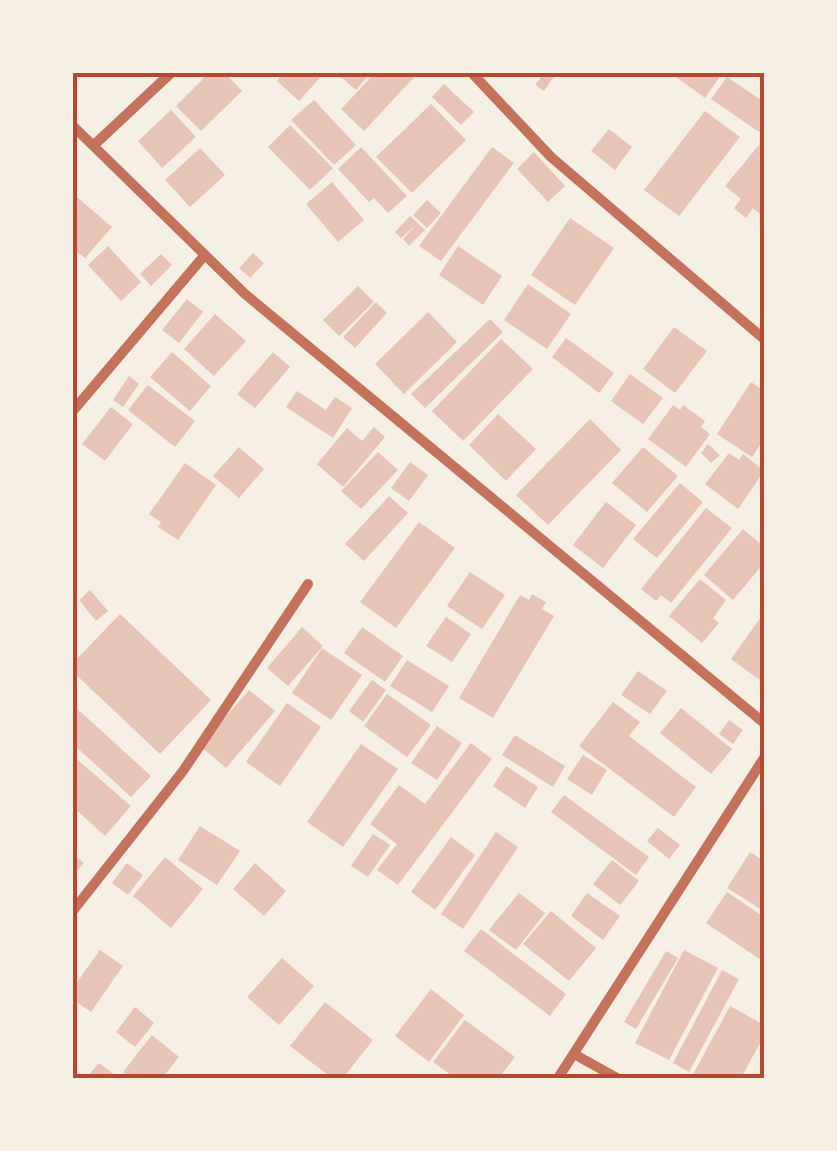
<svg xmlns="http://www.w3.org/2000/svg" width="837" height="1151" font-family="'Crimson Pro',serif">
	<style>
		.building { fill: #e6c5b7 }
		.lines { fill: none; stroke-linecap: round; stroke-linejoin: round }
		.minor { stroke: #c5725c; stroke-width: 10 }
		.neatline { fill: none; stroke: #b5482f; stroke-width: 4 }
	</style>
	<rect width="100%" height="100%" fill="#f6efe4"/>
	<g class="building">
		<polygon points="210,72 224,72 242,91 201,131 176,106"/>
		<polygon points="284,72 325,72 299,101 277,81"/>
		<polygon points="335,72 371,72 356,90"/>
		<polygon points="376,72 419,72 364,131 341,109"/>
		<polygon points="545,72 557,72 544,91 535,85"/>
		<polygon points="669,72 723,72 705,98"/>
		<polygon points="727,77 764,102 764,124 759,132 711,99"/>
		<polygon points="444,84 474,112 461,125 432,97"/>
		<polygon points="314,100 356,145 334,165 291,120"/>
		<polygon points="431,104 466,140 412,193 376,157"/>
		<polygon points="171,110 196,137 162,168 138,141"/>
		<polygon points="705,111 740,137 679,216 644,190"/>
		<polygon points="290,125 333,168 310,190 268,147"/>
		<polygon points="609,129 632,147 615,170 591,151"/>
		<polygon points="764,139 764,218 753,208 746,218 734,208 741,199 725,186"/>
		<polygon points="361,147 407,196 388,213 374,198 369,202 338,169"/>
		<polygon points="492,147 514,163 441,261 419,246"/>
		<polygon points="200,148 225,175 190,207 165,180"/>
		<polygon points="534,152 565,186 548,202 517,169"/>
		<polygon points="332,182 364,220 338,242 306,204"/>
		<polygon points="72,193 112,227 85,258 72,248"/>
		<polygon points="427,200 441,213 427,228 413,215"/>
		<polygon points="410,216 425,230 409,246 403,239 415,226 401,238 395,232"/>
		<polygon points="570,218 614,248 575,305 531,275"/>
		<polygon points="108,246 141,282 121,301 88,265"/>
		<polygon points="458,246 502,276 483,305 439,275"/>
		<polygon points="253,253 264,263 250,278 239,268"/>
		<polygon points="161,254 172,265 151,286 140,274"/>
		<polygon points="528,284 571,314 547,349 504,320"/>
		<polygon points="358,286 374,302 339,336 323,320"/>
		<polygon points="187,299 203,312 179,343 162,330"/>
		<polygon points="376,302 387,313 355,348 343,337"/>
		<polygon points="428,312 457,342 404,394 375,364"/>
		<polygon points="215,314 246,341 214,376 184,349"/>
		<polygon points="490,319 503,332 425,408 411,394"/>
		<polygon points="674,327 707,351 675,393 643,369"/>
		<polygon points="566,338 614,373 599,393 552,357"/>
		<polygon points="501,339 533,369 463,441 432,411"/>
		<polygon points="172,352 211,386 190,411 150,377"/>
		<polygon points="273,352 290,367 255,408 237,394"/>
		<polygon points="630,374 663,398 643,424 611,401"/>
		<polygon points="129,376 139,384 123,407 113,400"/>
		<polygon points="751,382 764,391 764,443 762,442 752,457 717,434"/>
		<polygon points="148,385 195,421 175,447 128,410"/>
		<polygon points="297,391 326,410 335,397 352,408 333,438 286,407"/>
		<polygon points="673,405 680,410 683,405 705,421 701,427 710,434 686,467 648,439"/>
		<polygon points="111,407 133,424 105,461 82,444"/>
		<polygon points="498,414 536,449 506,481 469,445"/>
		<polygon points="590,419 621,450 548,525 516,495"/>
		<polygon points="374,427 385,437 343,487 317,464 347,428 362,441"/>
		<polygon points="708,444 720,455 711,463 701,453"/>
		<polygon points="239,447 264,469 239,498 213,476"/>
		<polygon points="643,447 678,476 647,512 612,483"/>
		<polygon points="378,452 398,470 361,509 341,491"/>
		<polygon points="729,453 739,460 743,454 764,471 738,509 705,484"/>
		<polygon points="410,462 428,475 409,501 391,488"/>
		<polygon points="185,463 216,485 178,540 158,527 161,522 149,514"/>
		<polygon points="680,483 703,502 657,558 633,539"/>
		<polygon points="389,496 408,513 364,561 345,544"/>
		<polygon points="606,502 636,525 603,568 573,545"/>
		<polygon points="706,508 732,528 671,603 661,595 656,601 641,589"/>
		<polygon points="419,522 455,548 396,628 360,602"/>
		<polygon points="743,529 764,547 764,563 733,600 704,575"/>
		<polygon points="470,572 505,595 482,629 447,606"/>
		<polygon points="700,579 726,600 713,618 719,623 702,643 669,616"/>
		<polygon points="90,590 108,611 96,621 79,600"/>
		<polygon points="532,594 546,602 542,609 554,616 493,718 459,698 520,595 529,600"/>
		<polygon points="764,613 764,683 731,659"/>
		<polygon points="120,614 211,700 160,754 72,671 72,664"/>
		<polygon points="446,617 471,634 452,662 426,646"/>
		<polygon points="302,627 323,646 288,686 267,668"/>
		<polygon points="362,627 403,656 385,682 344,653"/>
		<polygon points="322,648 362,675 331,720 292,693"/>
		<polygon points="407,660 449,686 432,712 390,686"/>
		<polygon points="638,671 667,691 650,714 621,695"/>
		<polygon points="372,680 386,690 363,722 349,711"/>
		<polygon points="249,690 275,711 226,768 200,746"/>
		<polygon points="387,694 431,725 407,757 364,726"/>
		<polygon points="613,702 640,722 629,736 696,787 674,817 579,746"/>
		<polygon points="287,703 321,727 280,786 246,762"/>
		<polygon points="72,704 151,776 131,797 72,743"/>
		<polygon points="681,708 732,749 711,774 660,733"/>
		<polygon points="729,720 743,730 733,744 719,734"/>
		<polygon points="437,726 462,743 437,780 411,763"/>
		<polygon points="515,735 565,766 553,787 502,755"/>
		<polygon points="471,743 492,759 398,885 377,870 397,844 370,824 399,785 425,804"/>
		<polygon points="361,744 398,769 343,847 307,822"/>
		<polygon points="72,755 131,806 105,836 72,806"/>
		<polygon points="583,755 607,770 592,795 567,779"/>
		<polygon points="506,766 538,787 525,808 493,786"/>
		<polygon points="564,795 649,857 636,875 551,812"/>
		<polygon points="200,826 240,851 217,885 178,860"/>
		<polygon points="658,828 680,845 669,859 647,841"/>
		<polygon points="496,832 518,847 463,929 441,914"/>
		<polygon points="373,834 390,845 368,877 351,866"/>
		<polygon points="451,837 475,855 435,910 411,892"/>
		<polygon points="750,852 764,861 764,911 727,888"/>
		<polygon points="72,853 84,863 72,876"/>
		<polygon points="165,857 203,889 171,928 133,896"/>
		<polygon points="612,860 639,881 620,905 593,884"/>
		<polygon points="127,863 143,875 128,895 112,883"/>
		<polygon points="255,863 286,891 264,916 233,889"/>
		<polygon points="727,892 764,917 764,962 706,923"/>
		<polygon points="519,893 545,913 516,950 489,930"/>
		<polygon points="587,893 620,916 603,940 571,916"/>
		<polygon points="551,911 596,948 569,981 523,944"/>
		<polygon points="481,929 566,994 550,1016 464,951"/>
		<polygon points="100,950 123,966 91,1012 72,999 72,989"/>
		<polygon points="684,950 718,968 669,1060 635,1043"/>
		<polygon points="666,951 678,958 636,1029 624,1022"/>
		<polygon points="282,958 314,986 279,1025 247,997"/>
		<polygon points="722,970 739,979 689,1072 673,1063"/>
		<polygon points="431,989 464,1015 429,1062 395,1036"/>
		<polygon points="325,1002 373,1040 343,1078 332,1078 290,1046"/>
		<polygon points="730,1006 764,1025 764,1036 741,1078 691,1078"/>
		<polygon points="135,1007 154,1023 135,1047 116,1032"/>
		<polygon points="465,1020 515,1057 499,1078 455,1078 433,1062"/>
		<polygon points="152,1035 179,1057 162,1078 131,1078 123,1072"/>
		<polygon points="99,1063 119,1078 86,1078"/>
	</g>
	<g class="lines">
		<g class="minor">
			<polyline points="471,72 551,157 764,339"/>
			<polyline points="72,125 245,294 764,723"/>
			<polyline points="94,145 172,72"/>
			<polyline points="72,412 204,256"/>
			<polyline points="72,912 183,771 308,584"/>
			<polyline points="574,1054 617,1078"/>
			<polyline points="558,1078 764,758"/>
		</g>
	</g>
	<rect width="837" height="1151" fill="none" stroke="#f6efe4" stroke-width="150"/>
	<rect x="75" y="75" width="687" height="1001" class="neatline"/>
</svg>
